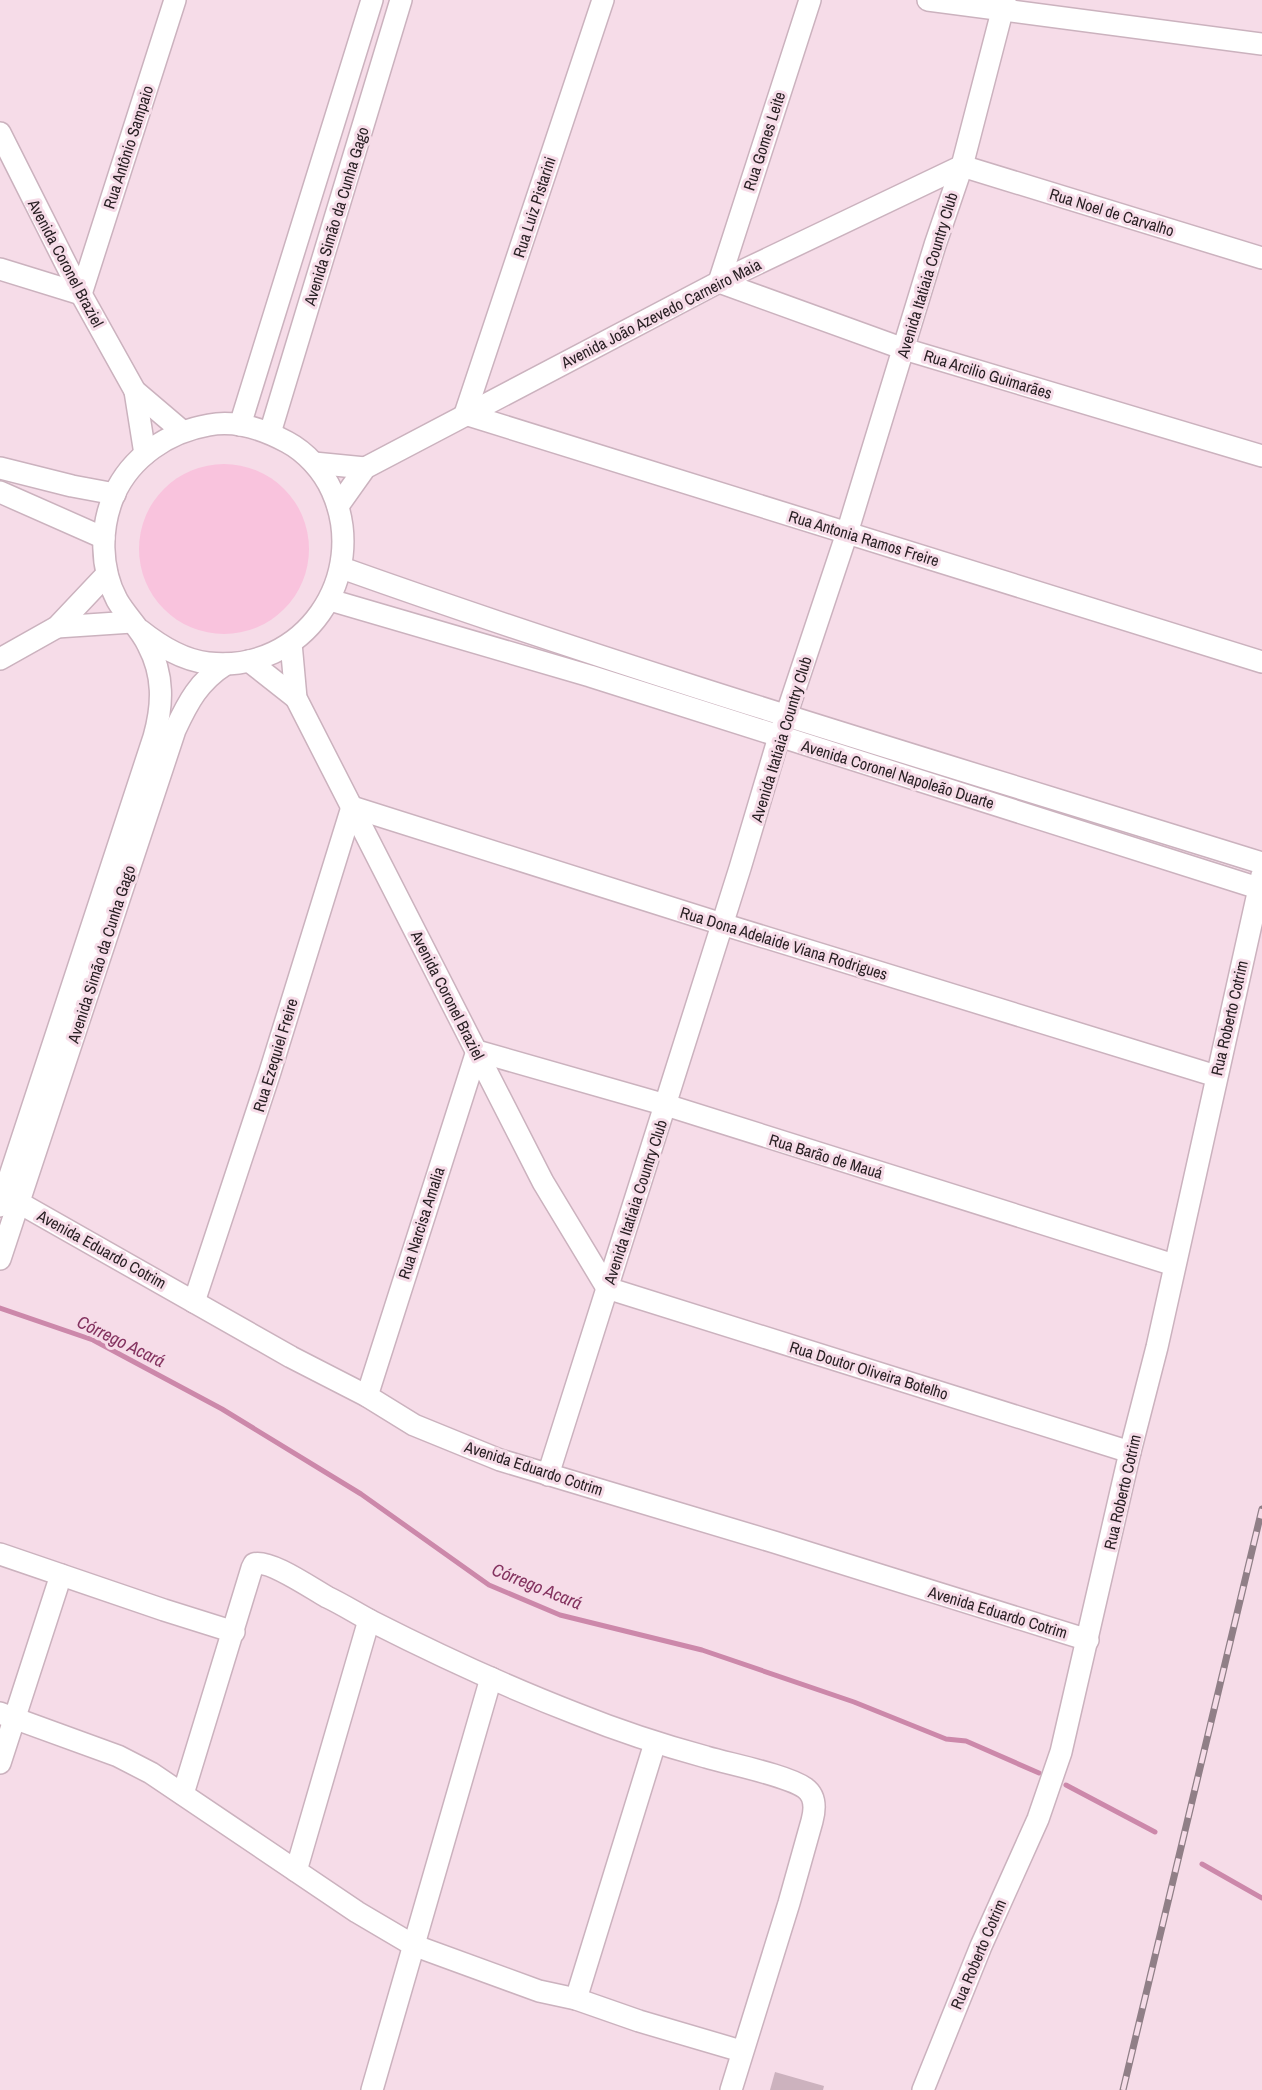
<svg xmlns="http://www.w3.org/2000/svg" width="1262" height="2090" font-family="'Archivo Narrow',sans-serif">
	<style>
		.green { fill: #f9c3dd }
		.lines { fill: none; stroke-linecap: round; stroke-linejoin: round }
		.stream { stroke: #c8a; stroke-width: 5 }
		.building { fill: #ccb2be }
		.minor-casing { stroke: #cbb2be; stroke-width: 24 }
		.minor { stroke: #fff; stroke-width: 21 }
		.rail-casing { stroke: #907f87; stroke-width: 7 }
		.rail { stroke: #f6dce8; stroke-width: 4.5; stroke-dasharray: 14; stroke-linecap: butt }
		.labels { text-anchor: middle; dominant-baseline: central; stroke-width: 6; stroke-linejoin: round; paint-order: stroke }
		.street-label { font-size: 16px; fill: #292024; stroke: #f6dce8 }
		.water-label { font-size: 18px; font-style: italic; fill: #843360; stroke: #f6dce8 }
	</style>
	<rect width="100%" height="100%" fill="#f6dce8"/>
	<circle class="green" cx="224" cy="549" r="85"/>
	<g class="lines">
		<g class="stream">
			<polyline points="0,1308 93,1340 222,1409 361,1494 489,1585 560,1615 702,1650 854,1702 946,1739 966,1741 1039,1773"/>
			<polyline points="1066,1785 1155,1832"/>
			<polyline points="1202,1864 1262,1898"/>
		</g>
	</g>
	<polygon class="building" points="775,2072 824,2086 823,2090 770,2090"/>
	<g class="lines">
		<g class="minor-casing">
			<g id="minor">
				<polyline points="603,0 465,414 1262,662"/>
				<polyline points="810,0 719,282 904,349 1262,456"/>
				<polyline points="928,0 1262,44"/>
				<polyline points="0,133 81,294 135,391 182,431"/>
				<polyline points="0,269 81,294 175,0"/>
				<polyline points="135,391 145,454"/>
				<polyline points="240,425 372,0"/>
				<polyline points="270,433 401,0"/>
				<polyline points="314,463 365,468"/>
				<polyline points="0,468 72,486 115,494"/>
				<polyline points="0,492 104,538"/>
				<polyline points="338,506 365,468 719,282 962,166 1262,258"/>
				<path d="M342 568C645 676 954 767 1262 863"/>
				<polyline points="330,600 590,676 1258,888"/>
				<polyline points="57,627 132,622"/>
				<polyline points="291,643 296,698 543,1182 607,1288 1130,1452"/>
				<polyline points="0,659 57,627 107,574"/>
				<polyline points="249,661 296,698"/>
				<polyline points="0,1192 291,1357 367,1396 414,1425 500,1460 774,1542 1088,1640"/>
				<path d="M0 1206 154 737C163 705 164 675 148 645 140 628 126 616 117 600 100 568 100 528 114 495 131 457 168 432 209 425 235 420 263 429 287 442 306 452 323 471 332 491 370 576 304 674 208 663 182 660 160 646 140 630"/>
				<path d="M0 1259 175 730C188 702 199 681 226 664"/>
				<polyline points="194,1302 270,1072 352,807 722,924 1216,1076"/>
				<polyline points="367,1396 477,1051 666,1105 1174,1265"/>
				<polyline points="548,1475 740,868 779,737 847,533 935,245 962,166 1005,0"/>
				<polyline points="0,1554 164,1610 234,1632"/>
				<polyline points="0,1713 118,1756 151,1773 357,1912 413,1945 539,1991 576,1999 639,2021 741,2051"/>
				<polyline points="0,1763 61,1575"/>
				<path d="M183 1794 252 1568 254 1564C269 1559 311 1588 327 1597 342 1604 356 1613 371 1621 438 1655 507 1687 577 1714 619 1731 662 1745 706 1757 729 1764 787 1775 805 1788 816 1796 815 1810 812 1821L789 1903 731 2090"/>
				<polyline points="296,1871 369,1620"/>
				<polyline points="576,1999 655,1743"/>
				<polyline points="372,2090 491,1678"/>
				<polyline points="923,2090 981,1946 1038,1819 1061,1752 1130,1452 1157,1347 1262,875"/>
			</g>
		</g>
		<use href="#minor" class="minor"/>
		<g class="rail-casing">
			<polyline id="rail" points="1123,2090 1262,1509"/>
		</g>
		<use href="#rail" class="rail"/>
	</g>
	<g class="labels">
		<g class="street-label">
			<text transform="translate(764 141) rotate(-72)">Rua Gomes Leite</text>
			<text transform="translate(128 147) rotate(-72)">Rua Antônio Sampaio</text>
			<text transform="translate(534 207) rotate(-72)">Rua Luiz Pistarini</text>
			<text transform="translate(1112 212) rotate(17)">Rua Noel de Carvalho</text>
			<text transform="translate(336 216) rotate(-73)">Avenida Simão da Cunha Gago</text>
			<text transform="translate(66 263) rotate(62)">Avenida Coronel Braziel</text>
			<text transform="translate(927 275) rotate(-73)">Avenida Itatiaia Country Club</text>
			<text transform="translate(661 313) rotate(-27)">Avenida João Azevedo Carneiro Maia</text>
			<text transform="translate(988 374) rotate(17)">Rua Arcilio Guimarães</text>
			<text transform="translate(864 538) rotate(17)">Rua Antonia Ramos Freire</text>
			<text transform="translate(781 739) rotate(-73)">Avenida Itatiaia Country Club</text>
			<text transform="translate(898 774) rotate(17)">Avenida Coronel Napoleão Duarte</text>
			<text transform="translate(784 943) rotate(17)">Rua Dona Adelaide Viana Rodrigues</text>
			<text transform="translate(101 954) rotate(-72)">Avenida Simão da Cunha Gago</text>
			<text transform="translate(448 995) rotate(63)">Avenida Coronel Braziel</text>
			<text transform="translate(1229 1018) rotate(-77)">Rua Roberto Cotrim</text>
			<text transform="translate(275 1055) rotate(-73)">Rua Ezequiel Freire</text>
			<text transform="translate(826 1156) rotate(17)">Rua Barão de Mauá</text>
			<text transform="translate(635 1202) rotate(-72)">Avenida Itatiaia Country Club</text>
			<text transform="translate(421 1223) rotate(-72)">Rua Narcisa Amalia</text>
			<text transform="translate(102 1249) rotate(29)">Avenida Eduardo Cotrim</text>
			<text transform="translate(869 1370) rotate(17)">Rua Doutor Oliveira Botelho</text>
			<text transform="translate(534 1468) rotate(18)">Avenida Eduardo Cotrim</text>
			<text transform="translate(1122 1492) rotate(-77)">Rua Roberto Cotrim</text>
			<text transform="translate(998 1612) rotate(17)">Avenida Eduardo Cotrim</text>
			<text transform="translate(978 1954) rotate(-67)">Rua Roberto Cotrim</text>
		</g>
		<g class="water-label">
			<text transform="translate(121 1341) rotate(26)">Córrego Acará</text>
			<text transform="translate(537 1586) rotate(22)">Córrego Acará</text>
		</g>
	</g>
</svg>
